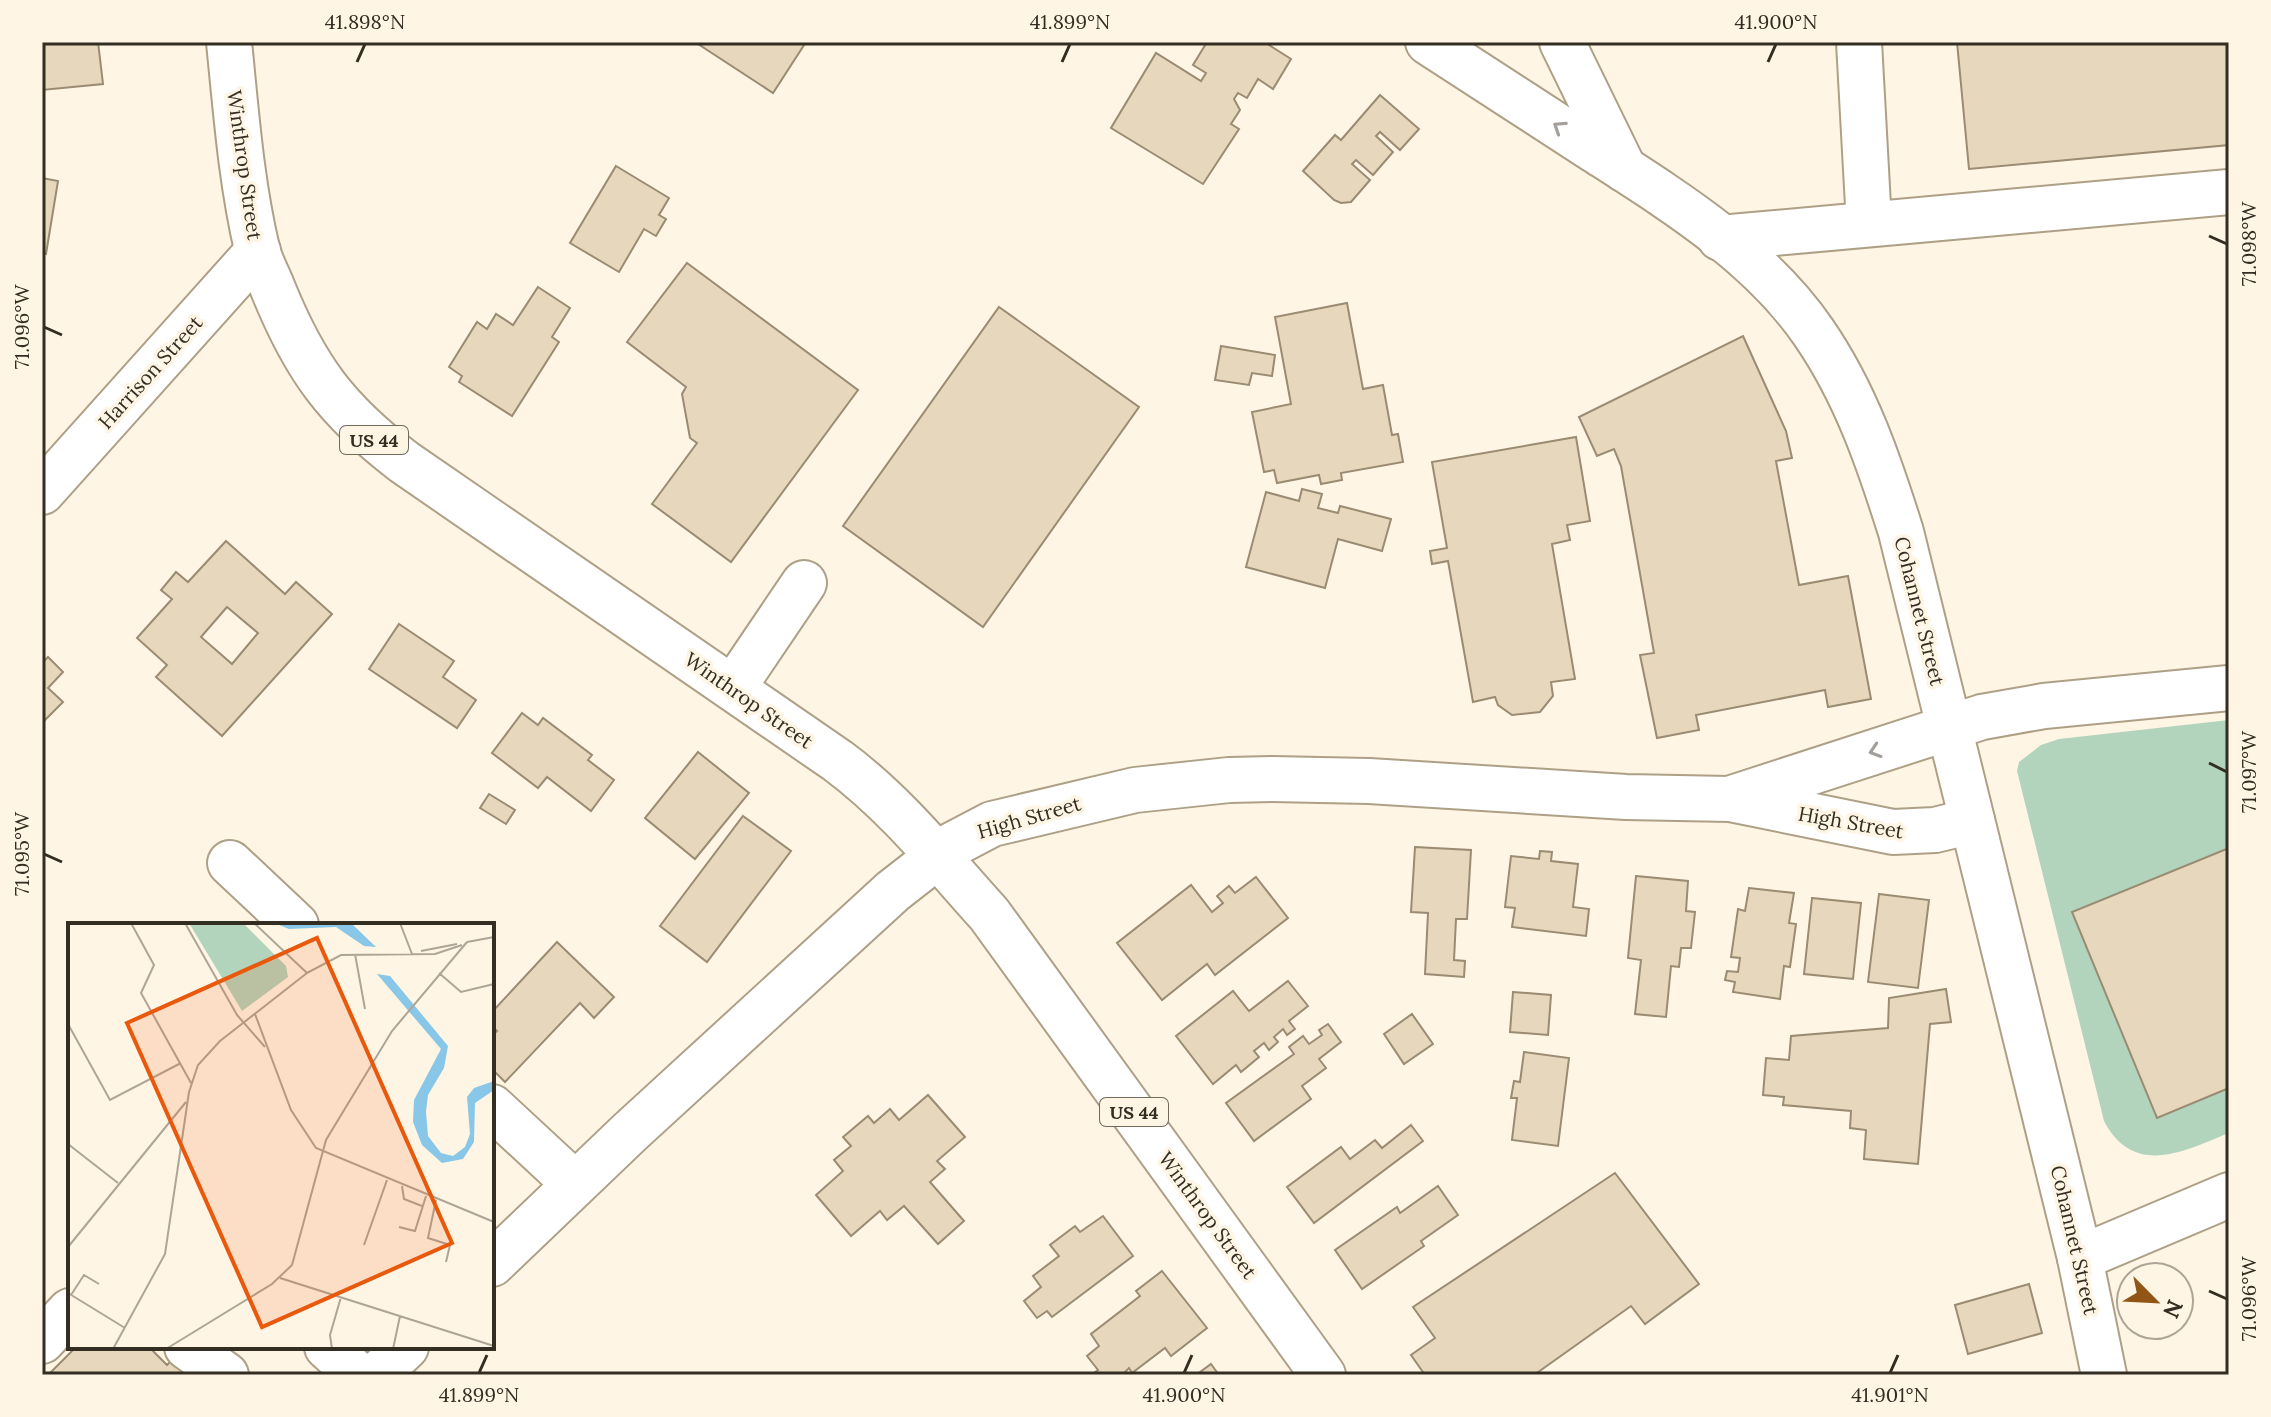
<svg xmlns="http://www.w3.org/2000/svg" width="2271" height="1417" font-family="Lora,serif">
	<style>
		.green { fill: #b2d4bd }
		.building { fill: #e7d8bd; stroke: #9a8b72; stroke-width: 2; fill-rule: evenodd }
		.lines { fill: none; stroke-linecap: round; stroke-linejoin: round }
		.minor-casing { stroke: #aea086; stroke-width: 48 }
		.major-casing { stroke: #aea086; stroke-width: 48 }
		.highway-casing { stroke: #aea086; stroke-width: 48 }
		.minor { stroke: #fff; stroke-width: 44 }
		.major { stroke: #fff; stroke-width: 44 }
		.highway { stroke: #fff; stroke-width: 44 }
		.oneway { stroke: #a3a09c }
		.ticks { fill: none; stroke: #332d22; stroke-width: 3 }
		.labels { text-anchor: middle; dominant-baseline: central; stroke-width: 7; stroke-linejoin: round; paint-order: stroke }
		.shield { fill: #fff5e5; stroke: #70695c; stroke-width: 2 }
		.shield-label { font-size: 18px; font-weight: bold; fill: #332d22 }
		.street-label { font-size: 20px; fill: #332d22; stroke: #fff5e5 }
		.inset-road { fill: none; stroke: #ada597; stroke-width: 2 }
		.view { fill: #e8590c; fill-opacity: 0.15; stroke: #e8590c; stroke-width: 4 }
		.inset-edge { fill: none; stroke: #332d22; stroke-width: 4 }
		.neatline { fill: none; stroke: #332d22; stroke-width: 3 }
		.ticks-label { font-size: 20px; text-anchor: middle; fill: #332d22 }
	</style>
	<rect width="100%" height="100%" fill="#fff5e5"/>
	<path class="green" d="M2229 720V1133C2184 1151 2134 1178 2104 1121L2017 771 2019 762 2041 745 2059 739Z"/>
	<g class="building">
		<polygon points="42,42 98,42 103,84 42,90"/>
		<polygon points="695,42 806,42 773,93"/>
		<polygon points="1207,42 1271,42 1269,45 1291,59 1273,89 1258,79 1247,98 1238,93 1234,99 1240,110 1231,124 1239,129 1203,184 1111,128 1156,53 1201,81 1206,73 1193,65"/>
		<polygon points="1957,42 2229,42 2229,145 1969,169"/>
		<polygon points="1380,95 1419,129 1400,150 1380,132 1376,136 1393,152 1373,175 1356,160 1352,164 1370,180 1351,202 1341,203 1334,200 1303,171 1335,135 1341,140"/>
		<polygon points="616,166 669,198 659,215 666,219 656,236 644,229 619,272 570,243"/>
		<polygon points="42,178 58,181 46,254 42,253"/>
		<polygon points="687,263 858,390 731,562 652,504 697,443 690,438 682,394 686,387 627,342"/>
		<polygon points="538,287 570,308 552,337 559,342 512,416 459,382 462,376 449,367 477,322 487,329 496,314 513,325"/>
		<polygon points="1347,303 1363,389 1383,385 1392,435 1398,434 1403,462 1341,473 1342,480 1321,484 1319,475 1277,483 1274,470 1264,472 1252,412 1291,404 1275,317"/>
		<polygon points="999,307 1139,407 983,627 843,526"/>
		<polygon points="1743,336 1786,431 1792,458 1776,461 1799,585 1848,576 1871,699 1828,707 1825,690 1696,715 1699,730 1657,738 1640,655 1654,653 1621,466 1614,449 1597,456 1579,417"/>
		<polygon points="1221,346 1275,355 1272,376 1252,373 1249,385 1215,380"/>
		<polygon points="1576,437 1590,521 1567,525 1570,540 1552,544 1575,679 1551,682 1553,696 1540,712 1512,715 1498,705 1495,697 1473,702 1448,561 1432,564 1430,551 1447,548 1432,462"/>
		<polygon points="1302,489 1322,494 1318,508 1338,513 1340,506 1391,519 1382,551 1338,539 1325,588 1246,567 1266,492 1299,501"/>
		<path d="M226 541 285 594 296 582 332 614 222 736 156 677 167 665 137 638 172 599 161 590 176 572 188 582ZM227 607 258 633 232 664 201 637Z"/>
		<polygon points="399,624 454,661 443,677 476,700 457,728 369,669"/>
		<polygon points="48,657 63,672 48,688 63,702 42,723 42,663"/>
		<polygon points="522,713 538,725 543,718 592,755 588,760 614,780 591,811 547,777 538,788 492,753"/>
		<polygon points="698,752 749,793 695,859 645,818"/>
		<polygon points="489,794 515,810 506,824 480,808"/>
		<polygon points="743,816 791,851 707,962 660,926"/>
		<polygon points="1415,847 1471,850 1467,919 1456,919 1454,960 1465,961 1464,977 1425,974 1428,913 1411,912"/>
		<polygon points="2229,848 2229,1088 2157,1118 2072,912"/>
		<polygon points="1540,851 1552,852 1551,861 1578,864 1573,907 1589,909 1586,936 1512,927 1515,908 1505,907 1511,856 1539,859"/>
		<polygon points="1636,876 1688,881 1686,911 1695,912 1691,948 1681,948 1679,967 1671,966 1666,1017 1635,1014 1641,960 1628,958"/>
		<polygon points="1256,877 1288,918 1215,975 1207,964 1162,1000 1117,943 1191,885 1212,912 1223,903 1217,896 1229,886 1235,893"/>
		<polygon points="1749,888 1794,893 1789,923 1796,924 1790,967 1784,966 1780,999 1733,992 1735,982 1725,980 1727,971 1738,972 1740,958 1731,957 1738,909 1745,911"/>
		<polygon points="1879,894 1929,900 1918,988 1868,982"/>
		<polygon points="1812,898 1861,903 1853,979 1804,974"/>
		<polygon points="557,942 614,997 594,1018 580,1003 505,1082 492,1069 492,1036 497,1031 492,1026 492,1012"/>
		<polygon points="1288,981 1308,1006 1289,1021 1295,1029 1287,1035 1283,1029 1274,1037 1278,1042 1269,1050 1264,1043 1254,1051 1259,1057 1241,1072 1236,1065 1213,1084 1176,1036 1233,991 1249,1011"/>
		<polygon points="1946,989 1951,1022 1930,1024 1918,1164 1864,1159 1866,1130 1850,1128 1851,1111 1783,1105 1784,1097 1763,1095 1766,1058 1789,1060 1791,1036 1888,1028 1889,998"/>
		<polygon points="1513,992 1551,995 1548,1035 1510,1032"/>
		<polygon points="1412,1014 1433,1044 1404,1064 1384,1034"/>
		<polygon points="1328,1024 1341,1042 1319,1059 1326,1068 1302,1086 1311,1099 1254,1141 1226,1103 1294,1054 1289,1047 1303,1036 1309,1044 1322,1035 1319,1030"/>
		<polygon points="1524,1052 1569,1058 1558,1146 1512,1140 1517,1098 1511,1098 1514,1081 1520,1082"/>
		<polygon points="928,1095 965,1137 937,1161 945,1169 930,1182 964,1221 938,1244 904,1206 887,1220 880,1211 851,1236 816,1195 843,1171 834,1160 851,1146 843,1137 868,1116 874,1123 890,1109 899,1120"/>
		<polygon points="1411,1125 1423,1141 1314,1223 1287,1187 1341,1147 1350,1159 1375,1140 1382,1148"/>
		<polygon points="1615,1173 1699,1284 1645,1324 1631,1306 1534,1375 1425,1375 1411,1355 1435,1338 1413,1307"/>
		<polygon points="1438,1186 1458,1215 1421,1241 1424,1246 1362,1289 1335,1250 1397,1207 1400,1213"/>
		<polygon points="1103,1216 1133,1256 1052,1317 1047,1311 1037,1318 1024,1301 1041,1287 1033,1276 1059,1256 1050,1245 1075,1226 1080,1232"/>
		<polygon points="1162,1271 1207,1328 1171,1356 1165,1348 1132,1373 1129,1368 1122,1375 1091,1375 1098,1370 1087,1356 1099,1346 1091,1334 1140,1296 1136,1291"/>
		<polygon points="2029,1284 2042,1333 1968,1354 1955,1305"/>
		<polygon points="76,1347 149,1347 167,1365 178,1354 198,1375 48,1375"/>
		<polygon points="1211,1364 1219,1375 1196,1375"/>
	</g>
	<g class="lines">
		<g class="minor-casing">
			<g id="minor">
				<path d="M1428 42C1484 78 1540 115 1596 151 1674 201 1761 255 1814 333 1856 394 1879 462 1901 532L2080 1258"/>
				<polyline points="1562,42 1624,169"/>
				<polyline points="1859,42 1869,224"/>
				<polyline points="1720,238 2229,192"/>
				<polyline points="42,492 258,251"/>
				<polyline points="733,688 804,583"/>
				<polyline points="1732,798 1982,717 2044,706 2229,688"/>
				<polyline points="230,863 296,925"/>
				<polyline points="492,1107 575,1184"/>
				<polyline points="492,1264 630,1132 893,891 952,845 992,824 1135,790 1229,780 1272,779 1369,781 1626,797 1730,799 1893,832 1935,830 1972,821"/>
				<polyline points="42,1341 70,1311"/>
				<polyline points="187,1347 226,1375"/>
				<polyline points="327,1347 358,1375"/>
				<polyline points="377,1375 406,1347"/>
			</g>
		</g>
		<g class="major-casing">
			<polyline id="major" points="2104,1375 2080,1258 2229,1195"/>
		</g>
		<g class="highway-casing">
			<path id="highway" d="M229 42C236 111 241 181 257 249 260 262 268 276 273 289 305 368 336 410 404 462L838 761C896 804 941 861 989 914L1323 1375"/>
		</g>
		<use href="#minor" class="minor"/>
		<use href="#major" class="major"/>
		<use href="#highway" class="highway"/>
	</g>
	<defs><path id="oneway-chevron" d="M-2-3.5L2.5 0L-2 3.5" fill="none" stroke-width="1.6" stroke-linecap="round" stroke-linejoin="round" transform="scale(2)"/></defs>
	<g class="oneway">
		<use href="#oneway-chevron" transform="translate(1559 127) rotate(-147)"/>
		<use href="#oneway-chevron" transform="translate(1875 751) rotate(162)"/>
	</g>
	<path class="ticks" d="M357 62 365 44M1062 62 1070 44M1768 62 1776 44M2209 236 2227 244M44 327 62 335M2209 763 2227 772M44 854 62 862M2209 1291 2227 1299M479 1373 487 1355M1184 1373 1192 1355M1890 1373 1898 1355"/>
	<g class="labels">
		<g class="shield">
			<rect x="340" y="426" width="68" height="28" rx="6"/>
			<rect x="1100" y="1098" width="68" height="28" rx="6"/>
		</g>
		<g class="shield-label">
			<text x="374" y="440">US 44</text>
			<text x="1134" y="1112">US 44</text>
		</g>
		<g class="street-label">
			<text transform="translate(245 165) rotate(82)">Winthrop Street</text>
			<text transform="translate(150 372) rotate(-48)">Harrison Street</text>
			<text transform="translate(1920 611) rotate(76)">Cohannet Street</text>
			<text transform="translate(749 700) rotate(35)">Winthrop Street</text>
			<text transform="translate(1029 817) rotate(-16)">High Street</text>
			<text transform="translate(1851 822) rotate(10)">High Street</text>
			<text transform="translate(1208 1215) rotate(54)">Winthrop Street</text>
			<text transform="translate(2075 1240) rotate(77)">Cohannet Street</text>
		</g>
	</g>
	<g transform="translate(68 923)">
		<rect width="426" height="426" fill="#fff5e5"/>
		<path d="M121 0H175L218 43 220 54 174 88Z" fill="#b2d4bd"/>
		<path d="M206 0H283L308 24 296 23 268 4 221 6ZM309 51 322 53 380 123 376 145 360 172 358 189 360 213 373 230 385 233 397 224 402 211 399 174 406 165 426 158V167L407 180 406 219 395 236 374 240 354 222 345 199 346 177 373 126Z" fill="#88c7e7"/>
		<path class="inset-road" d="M63 0 86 42 73 70 123 160M117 0 169 92 197 124M186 0 239 50 273 32 367 31 394 22M332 0 344 31M399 19 426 14M353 28 389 21M287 31 297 86M371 50 393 69 426 61M187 91 223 187 248 225 426 299M0 101 42 177 113 140M0 221 50 260M334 263 336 276 354 283M368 277 360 315 382 322 378 339M331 304 347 308 358 273M296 322 319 257M0 324 118 179M212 355 426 423M0 370 57 405M3 372 16 352 31 361M45 426 97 331 121 169 130 142 152 118 239 50M98 426 204 361 224 342 258 217 324 108 399 19M264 426 262 412 273 374M325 426 332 393"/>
		<path class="view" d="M249 15 384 320 194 404 59 100Z"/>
		<rect width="426" height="426" class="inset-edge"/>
	</g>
	<rect width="2271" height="1417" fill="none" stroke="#fff5e5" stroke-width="88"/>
	<g transform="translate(2155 1301) rotate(114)"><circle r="38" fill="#fff5e5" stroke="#ada597" stroke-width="2"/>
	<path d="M0-6L14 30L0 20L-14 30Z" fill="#915515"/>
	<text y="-12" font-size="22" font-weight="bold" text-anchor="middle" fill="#332d22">N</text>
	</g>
	<rect x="44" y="44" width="2183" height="1329" class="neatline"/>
	<g class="ticks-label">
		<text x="365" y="29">41.898°N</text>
		<text x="1070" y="29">41.899°N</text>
		<text x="1776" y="29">41.900°N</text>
		<text transform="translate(2249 244) rotate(-90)" y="7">71.098°W</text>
		<text transform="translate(22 327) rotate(-90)" y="7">71.096°W</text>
		<text transform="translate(2249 772) rotate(-90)" y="7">71.097°W</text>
		<text transform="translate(22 854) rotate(-90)" y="7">71.095°W</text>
		<text transform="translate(2249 1299) rotate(-90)" y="7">71.096°W</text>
		<text x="479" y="1402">41.899°N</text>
		<text x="1184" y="1402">41.900°N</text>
		<text x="1890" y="1402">41.901°N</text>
	</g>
</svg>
